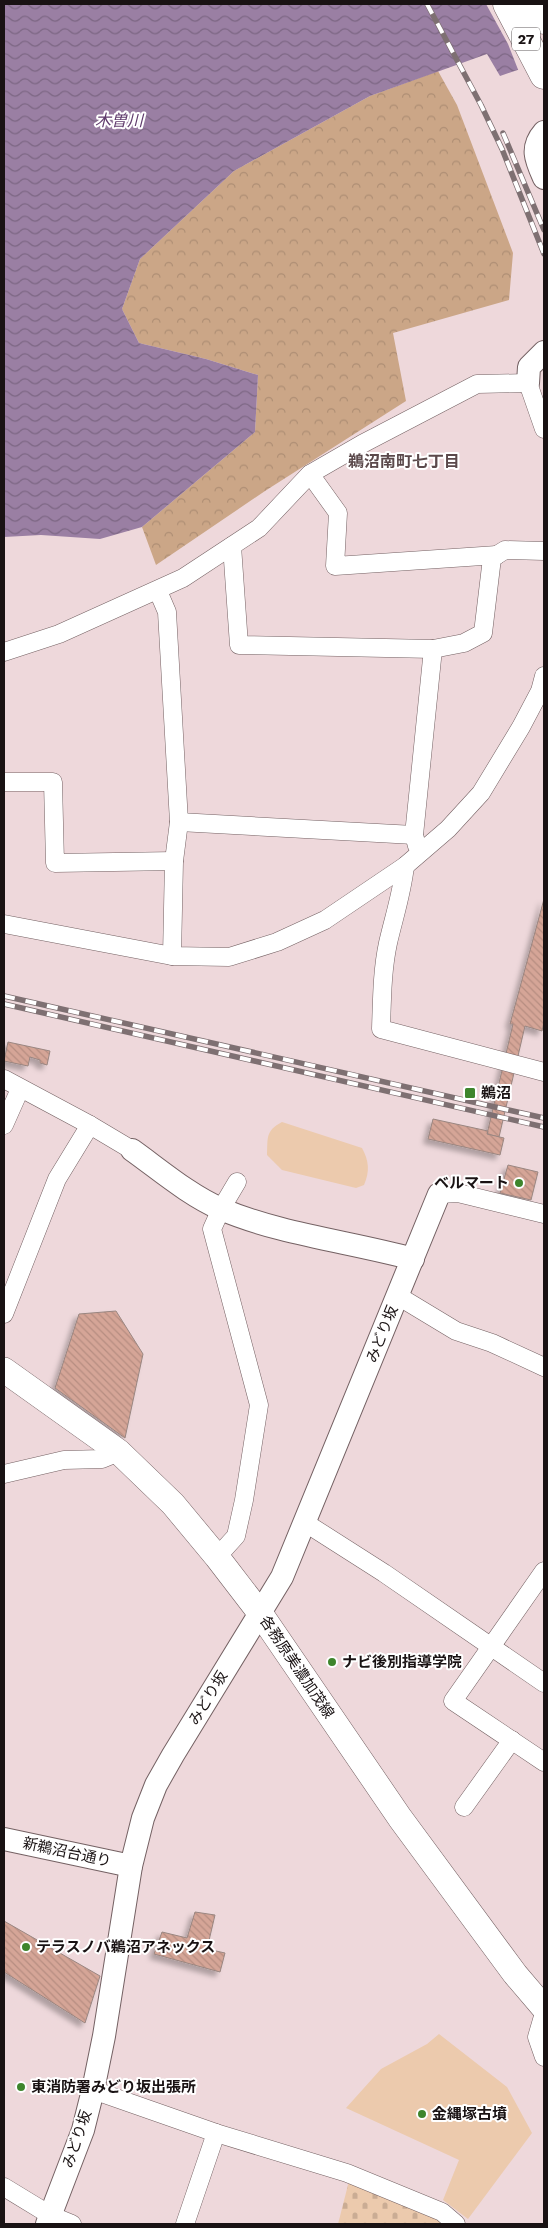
<svg xmlns="http://www.w3.org/2000/svg" width="548" height="2228" font-family="'Work Sans','Noto Sans JP',sans-serif">
	<style>
		.forest { fill: url(#forest-crowns) }
		.cemetery { fill: url(#cemetery-stones) }
		.green { fill: #eccaad }
		.water { fill: url(#water-waves) }
		.pier { fill: #eed8db }
		.building { fill: url(#building-back-hatch); stroke: #998681; filter: url(#shadow) }
		.lines { fill: none; stroke-linecap: round; stroke-linejoin: round }
		.minor-casing { stroke: #746163; stroke-width: 19 }
		.tertiary-casing { stroke: #746163; stroke-width: 24 }
		.secondary-casing { stroke: #746163; stroke-width: 26 }
		.primary-casing { stroke: #746163; stroke-width: 29 }
		.minor { stroke: #fff; stroke-width: 18 }
		.tertiary { stroke: #fff; stroke-width: 22 }
		.secondary { stroke: #fff; stroke-width: 25 }
		.primary { stroke: #fff; stroke-width: 28 }
		.rail-casing { stroke: #7e7072; stroke-width: 5.5 }
		.rail { stroke: #fff; stroke-width: 4; stroke-dasharray: 11; stroke-linecap: butt }
		.poi-dot { fill: #3e852c; stroke: #fff; stroke-width: 2 }
		.labels { text-anchor: middle; dominant-baseline: central; stroke-width: 4; stroke-linejoin: round; paint-order: stroke }
		.shield { fill: #fff; stroke: #5e595a; stroke-width: 1 }
		.shield-label { font-size: 14px; font-weight: bold; fill: #191213 }
		.poi-label { font-size: 15px; font-weight: bold; fill: #191213; stroke: #fff; text-anchor: start }
		.street-label { font-size: 15px; fill: #191213; stroke: #fff }
		.water-label { font-size: 16px; font-style: italic; fill: #603b6c; stroke: #fff }
		.neighbourhood-label { font-size: 16px; font-weight: bold; fill: #5b494b; stroke: #fff }
	</style>
	<defs>
		<pattern id="forest-crowns" width="20" height="18" patternUnits="userSpaceOnUse" patternTransform="scale(1.25)"><rect width="20" height="18" fill="#cba687"/><path d="M2 6a3 3 0 1 1 6 0M12 15a3 3 0 1 1 6 0" fill="none" stroke="#ae8e74"/></pattern>
		<pattern id="cemetery-stones" width="16" height="16" patternUnits="userSpaceOnUse" patternTransform="scale(1.25)"><rect width="16" height="16" fill="#eccaad"/><path d="M2 7V4a2 2 0 0 1 4 0v3zM10 15v-3a2 2 0 0 1 4 0v3z" fill="#caac94"/></pattern>
		<pattern id="water-waves" width="16" height="10" patternUnits="userSpaceOnUse" patternTransform="scale(1.25)"><rect width="16" height="10" fill="#9a7fa3"/><path d="M0 5q4-4 8 0t8 0" fill="none" stroke="#7d6784"/></pattern>
		<pattern id="building-back-hatch" width="6" height="6" patternUnits="userSpaceOnUse" patternTransform="scale(1.25)"><rect width="6" height="6" fill="#d5a597"/><path d="M-1 5l2 2M0 0l6 6M5-1l2 2" fill="none" stroke="#b68d81"/></pattern>
		<filter id="shadow"><feDropShadow dx="-4.5" dy="4.5" stdDeviation="2.5" flood-color="#0004"/></filter>
	</defs>
	<rect width="100%" height="100%" fill="#eed8db"/>
	<polygon class="forest" points="438,71 457,105 513,253 509,300 393,333 406,401 265,491 156,565 142,527 255,432 258,375 206,359 139,343 122,309 140,259 234,171 370,96"/>
	<polygon class="cemetery" points="349,2181 442,2218 448,2224 338,2224"/>
	<g class="green">
		<path d="M282 1122 362 1148C369 1161 370 1171 364 1185L356 1188 282 1170 267 1155C268 1138 265 1131 282 1122Z"/>
		<polygon points="439,2034 507,2087 532,2133 468,2219 443,2200 459,2160 346,2108 381,2069 427,2044"/>
	</g>
	<polygon class="water" points="4,4 544,4 544,61 500,76 487,54 370,96 234,171 140,259 122,309 139,343 206,359 258,375 255,432 142,527 100,539 41,535 4,537"/>
	<polygon class="pier" points="486,4 544,4 544,64 519,72 508,44"/>
	<g class="building">
		<polygon points="544,899 544,1022 542,1031 525,1026 499,1137 487,1134 513,1024 510,1024"/>
		<polygon points="8,1042 50,1051 47,1065 40,1063 40,1060 30,1057 28,1066 4,1061"/>
		<polygon points="433,1119 488,1131 487,1134 504,1138 500,1155 428,1139"/>
		<polygon points="508,1165 538,1172 531,1200 500,1193"/>
		<polygon points="116,1311 143,1354 125,1438 55,1388 79,1314"/>
		<polygon points="195,1912 215,1915 207,1949 225,1953 220,1972 154,1954 162,1932 187,1938"/>
		<polygon points="4,1921 100,1976 85,2023 4,1972"/>
	</g>
	<g class="lines">
		<g class="minor-casing">
			<g id="minor">
				<polyline points="310,474 338,513 335,566 497,555"/>
				<polyline points="232,546 239,645 433,649 464,643 483,633 492,558 505,550 544,551"/>
				<polyline points="158,591 167,612 179,822 414,835"/>
				<polyline points="4,652 59,634 183,578 259,528 310,474 362,444 477,384 528,383 544,429"/>
				<polyline points="4,782 53,782 55,863 174,861"/>
				<polyline points="417,846 414,835 433,649"/>
				<path d="M405 866C402 893 394 917 388 943 382 971 382 1000 381 1029L544 1072"/>
				<polyline points="4,924 172,956 229,957 277,942 325,920 405,866 448,829 481,793 521,727 540,691 544,676"/>
				<polyline points="172,956 174,861 179,822"/>
				<polyline points="4,1079 90,1125 132,1150"/>
				<polyline points="4,1125 20,1089"/>
				<polyline points="439,1194 458,1193 544,1214"/>
				<polyline points="398,1296 456,1331 492,1343 544,1367"/>
				<polyline points="4,1314 57,1179 90,1125"/>
				<polyline points="4,1474 64,1460 102,1459 119,1452"/>
				<polyline points="304,1522 384,1573 544,1683"/>
				<polyline points="217,1557 236,1536 244,1500 259,1405 212,1229 221,1209 237,1182"/>
				<polyline points="544,1571 453,1701 544,1762"/>
				<polyline points="464,1807 512,1740"/>
				<polyline points="544,2013 537,2037 544,2057"/>
				<polyline points="93,2090 216,2133 347,2173 442,2212 456,2224"/>
				<polyline points="4,2187 50,2215 72,2224"/>
				<polyline points="185,2224 216,2133"/>
			</g>
		</g>
		<g class="tertiary-casing">
			<g id="tertiary">
				<path d="M544 132C530 148 536 160 544 178"/>
				<polyline points="528,383 529,367 544,352"/>
				<path d="M132 1150C160 1170 189 1195 221 1209 279 1234 351 1242 413 1259"/>
				<polyline points="4,1839 131,1866"/>
				<polyline points="47,2224 83,2130 93,2090 104,2036 131,1866 143,1818 156,1785 173,1755 282,1577 439,1194"/>
			</g>
		</g>
		<g class="secondary-casing">
			<polyline id="secondary" points="4,1370 119,1452 173,1504 217,1557 260,1613 400,1818 515,1974 544,2008"/>
		</g>
		<g class="primary-casing">
			<g id="primary">
				<polyline points="507,4 544,75"/>
				<polyline points="536,4 544,20"/>
			</g>
		</g>
		<use href="#minor" class="minor"/>
		<use href="#tertiary" class="tertiary"/>
		<use href="#secondary" class="secondary"/>
		<use href="#primary" class="primary"/>
		<g class="rail-casing">
			<g id="rail">
				<polyline points="427,4 481,105 502,149 544,254"/>
				<polyline points="503,133 544,230"/>
				<polyline points="4,996 544,1118"/>
				<polyline points="4,1004 544,1127"/>
			</g>
		</g>
		<use href="#rail" class="rail"/>
	</g>
	<g class="poi-dot">
		<rect x="464" y="1087" width="12" height="12" rx="2.5"/>
		<circle cx="519" cy="1183" r="5"/>
		<circle cx="332" cy="1662" r="5"/>
		<circle cx="26" cy="1947" r="5"/>
		<circle cx="21" cy="2087" r="5"/>
		<circle cx="422" cy="2114" r="5"/>
	</g>
	<g class="labels">
		<rect class="shield" x="512" y="27.5" width="28" height="23" rx="4"/>
		<g class="shield-label">
			<text x="526" y="39">27</text>
		</g>
		<g class="poi-label">
			<text x="481" y="1093">鵜沼</text>
			<text x="509" y="1183" text-anchor="end">ベルマート</text>
			<text x="342" y="1662">ナビ後別指導学院</text>
			<text x="36" y="1947">テラスノバ鵜沼アネックス</text>
			<text x="31" y="2087">東消防署みどり坂出張所</text>
			<text x="432" y="2114">金縄塚古墳</text>
		</g>
		<g class="street-label">
			<text transform="translate(382 1334) rotate(-68)">みどり坂</text>
			<text transform="translate(297 1667) rotate(56)">各務原美濃加茂線</text>
			<text transform="translate(208 1698) rotate(-59)">みどり坂</text>
			<text transform="translate(67 1852) rotate(12)">新鵜沼台通り</text>
			<text transform="translate(77 2139) rotate(-71)">みどり坂</text>
		</g>
		<g class="water-label">
			<text x="119" y="120">木曽川</text>
		</g>
		<g class="neighbourhood-label">
			<text x="404" y="461">鵜沼南町七丁目</text>
		</g>
	</g>
	<rect width="548" height="2228" fill="none" stroke="#191213" stroke-width="10"/>
</svg>
